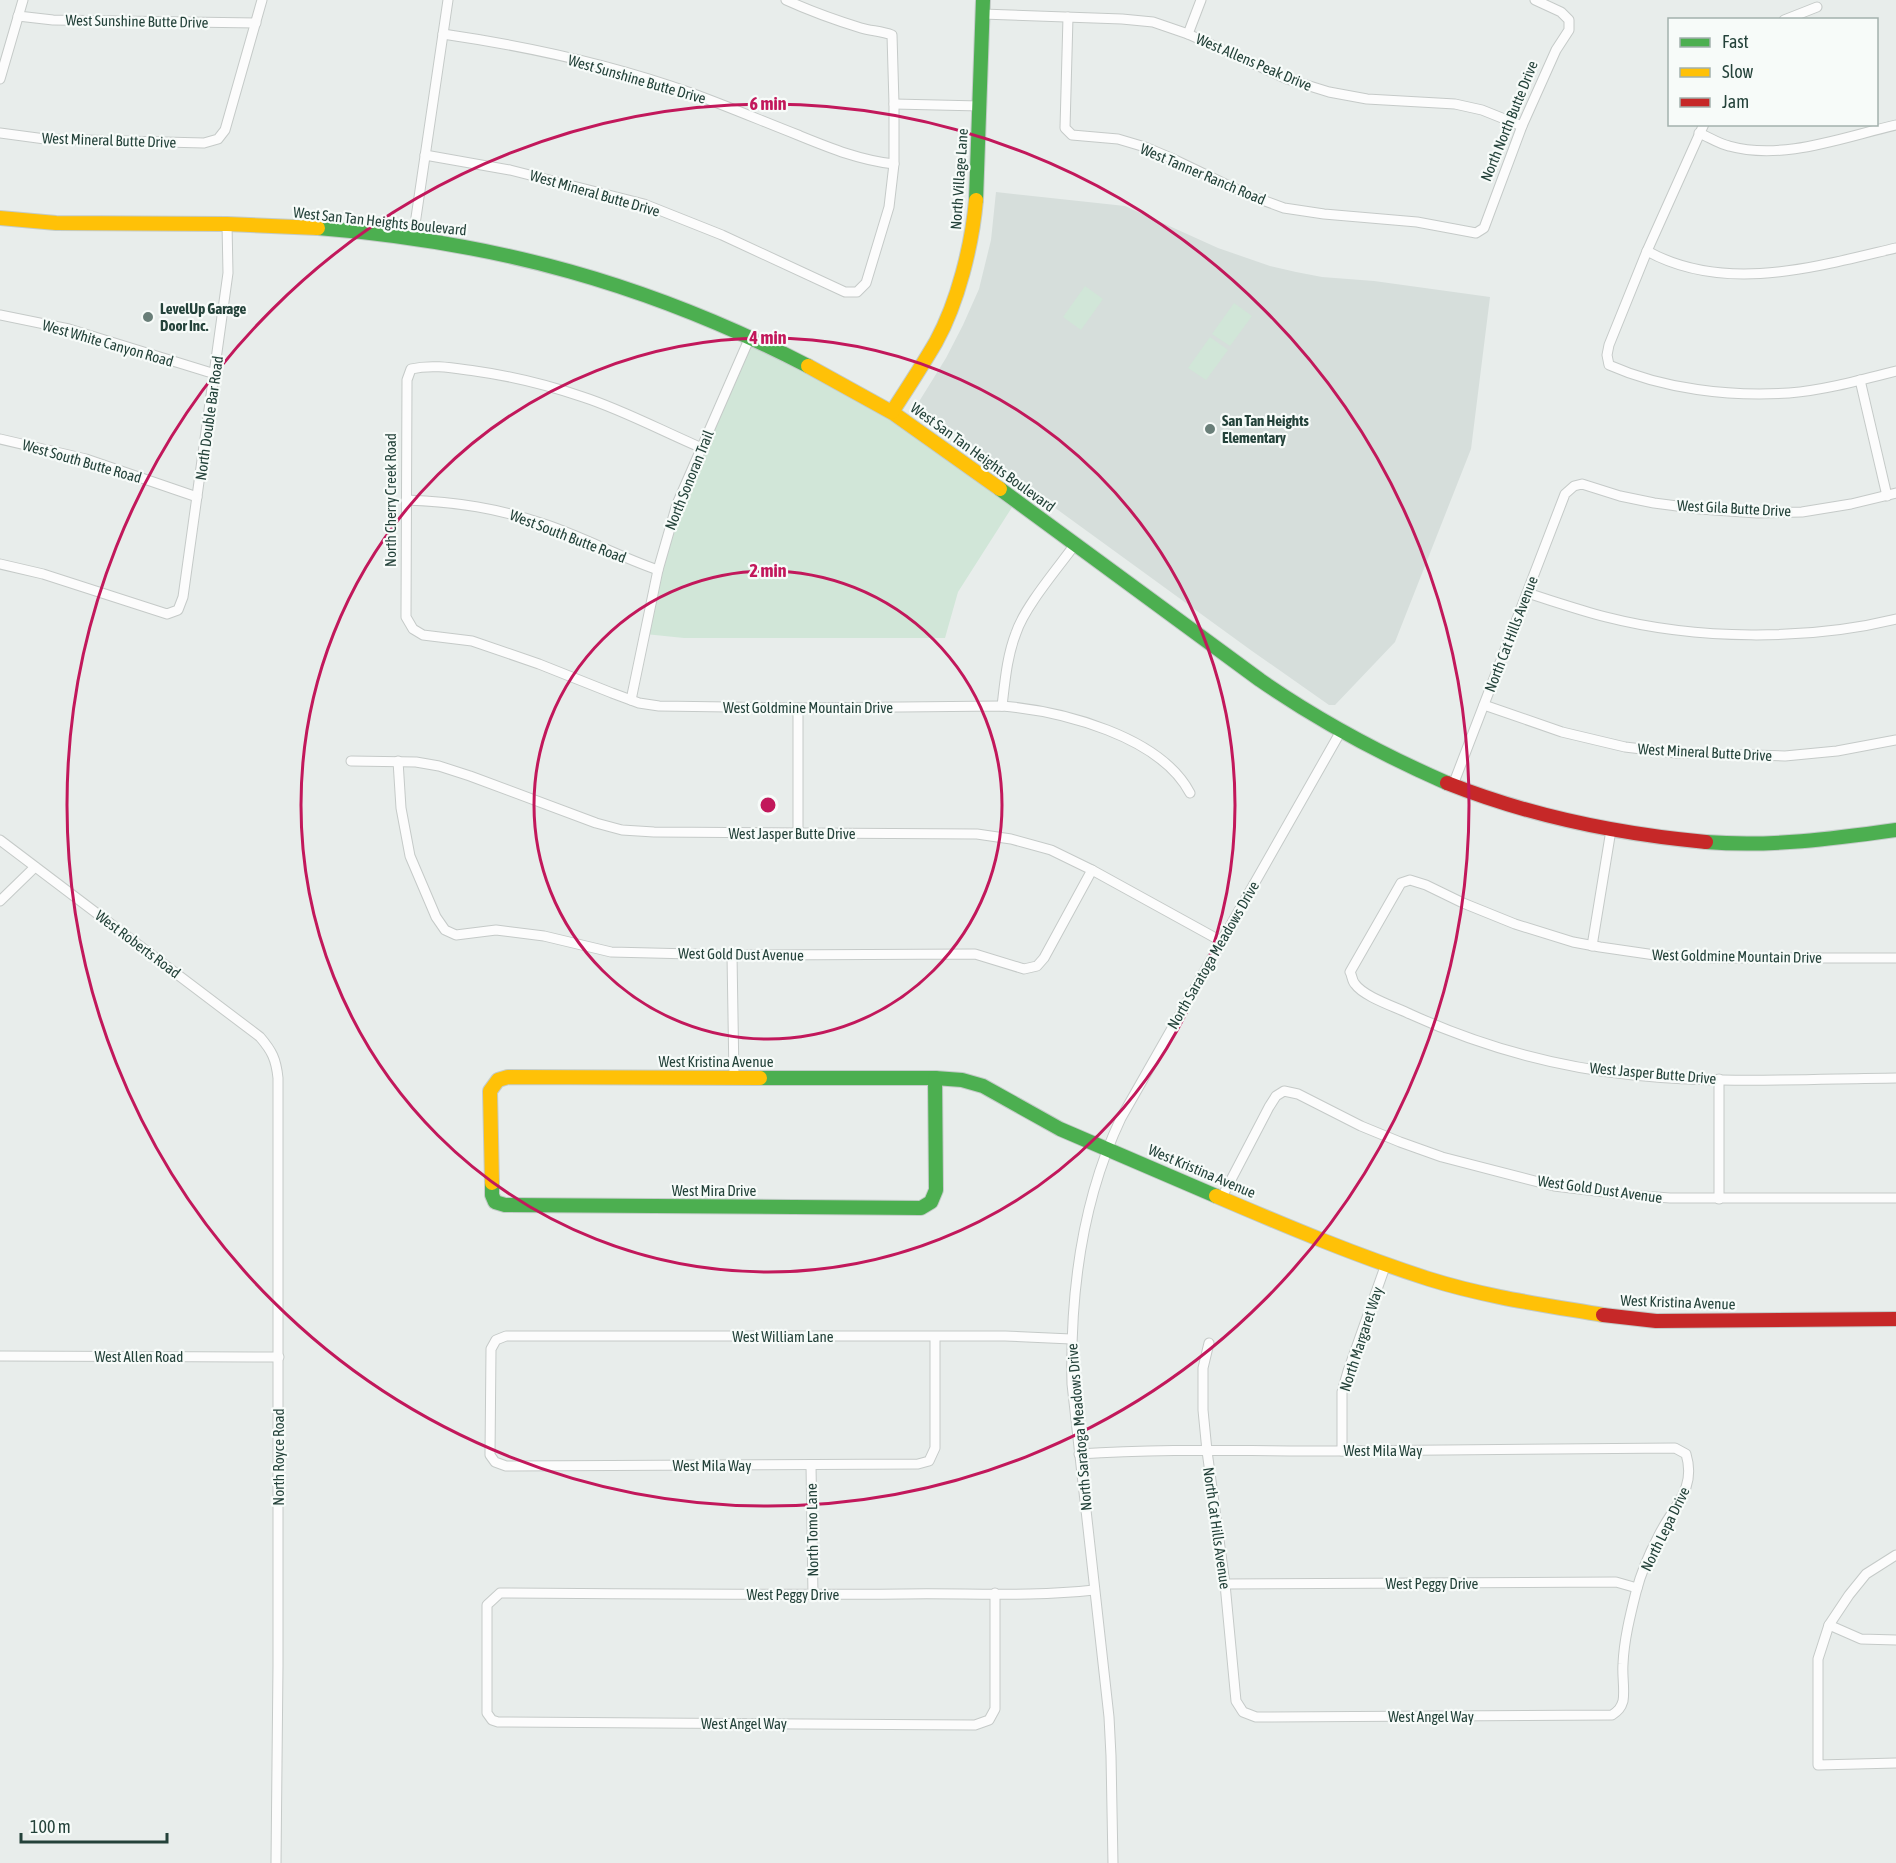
<svg xmlns="http://www.w3.org/2000/svg" width="1896" height="1863" font-family="'Asap Condensed',sans-serif">
	<style>
		.built { fill: #d6dedb }
		.green { fill: #d1e6d8 }
		.lines { fill: none; stroke-linecap: round; stroke-linejoin: round }
		.street-casing { stroke: #c5cac8; stroke-width: 11 }
		.fast-casing { stroke: #c3cbc8; stroke-width: 16 }
		.slow-casing { stroke: #c3cbc8; stroke-width: 16 }
		.jam-casing { stroke: #c3cbc8; stroke-width: 16 }
		.street { stroke: #fcfcfc; stroke-width: 9 }
		.fast { stroke: #4caf50; stroke-width: 14 }
		.slow { stroke: #ffc107; stroke-width: 14 }
		.jam { stroke: #c62828; stroke-width: 14 }
		.ring { fill: none; stroke: #c2185b; stroke-width: 3 }
		.poi-dot { fill: #697e78; stroke: #f7fbf9; stroke-width: 2 }
		.labels { text-anchor: middle; dominant-baseline: central; stroke-width: 4.5; stroke-linejoin: round; paint-order: stroke }
		.street-label { font-size: 15px; fill: #24423a; stroke: #f7fbf9 }
		.poi-label { font-size: 15px; font-weight: bold; fill: #24423a; stroke: #f7fbf9; text-anchor: start }
		.centre { fill: #c2185b; stroke: #f7fbf9; stroke-width: 3 }
		.ring-label { font-size: 18px; text-anchor: middle; font-weight: bold; fill: #c2185b; stroke: #f7fbf9; stroke-width: 4.5; stroke-linejoin: round; paint-order: stroke }
	</style>
	<rect width="100%" height="100%" fill="#e8edeb"/>
	<polygon class="built" points="996,192 1125,206 1218,248 1270,266 1296,272 1322,277 1374,281 1490,297 1471,449 1395,642 1335,705 1329,705 1252,651 919,409 920,400 946,358 963,325 979,289 991,240"/>
	<g class="green">
		<polygon points="1085,286 1103,299 1081,330 1063,317"/>
		<polygon points="1234,303 1252,316 1230,346 1212,334"/>
		<polygon points="750,337 820,372 1016,501 958,592 945,638 684,638 645,634 669,530"/>
		<polygon points="1210,337 1228,350 1206,380 1188,368"/>
	</g>
	<g class="lines">
		<g class="street-casing">
			<g id="street">
				<polyline points="982,14 1122,19 1153,22 1188,34 1287,79 1329,92 1367,99 1455,104 1482,110 1522,126"/>
				<polyline points="18,16 53,20 256,23"/>
				<polyline points="1068,17 1065,128 1072,135 1118,139 1145,147 1171,158 1246,194 1284,208 1324,214 1417,222 1476,233 1484,228 1522,126 1556,50 1569,30 1569,20 1561,12 1535,0"/>
				<polyline points="1784,20 1817,7"/>
				<path d="M443 34C525 46 613 65 691 93 727 106 762 121 798 135 830 148 859 160 894 164"/>
				<polyline points="1188,34 1201,0"/>
				<polyline points="0,79 23,0"/>
				<polyline points="894,104 980,106"/>
				<path d="M1704 124 1647 251 1609 345 1607 355 1609 365C1663 389 1730 397 1789 393 1825 390 1861 380 1896 371"/>
				<polyline points="0,133 45,139 204,143 218,139 225,130 262,0"/>
				<path d="M1699 133C1709 137 1719 144 1729 146 1783 161 1843 137 1896 125"/>
				<path d="M425 155 510 170 644 204 722 235 845 292H857L866 283 889 207 894 164V104L892 35C882 31 871 31 861 28 835 20 810 11 786 0"/>
				<polyline points="413,238 448,0"/>
				<path d="M1647 251C1725 294 1815 267 1896 248"/>
				<polyline points="0,315 69,329 215,374"/>
				<polyline points="1860,380 1887,496"/>
				<polyline points="0,439 86,459 197,497"/>
				<path d="M702 448C662 431 623 410 583 397 548 385 511 376 475 371 453 368 432 364 411 369L407 380 406 617 413 629 423 635 472 641 539 664 612 693 639 703 659 706 798 708 1002 706C1062 711 1160 736 1190 793"/>
				<path d="M406 500C457 502 498 508 547 525 585 538 620 557 658 570"/>
				<polyline points="0,564 43,574 167,614 178,610 183,597 228,273 227,224"/>
				<path d="M1527 593C1553 601 1579 610 1606 617 1696 640 1806 641 1896 619"/>
				<polyline points="631,700 658,570 677,504 750,337"/>
				<polyline points="1484,705 1562,732 1625,747 1676,753 1785,756 1837,751 1896,740"/>
				<path d="M1002 706C1005 681 1007 656 1016 633 1025 606 1058 568 1076 543"/>
				<polyline points="798,708 798,833"/>
				<polyline points="351,761 416,762 439,766 470,776 596,823 622,830 654,832 977,834 1011,839 1051,850 1092,870 1221,941"/>
				<polyline points="398,761 401,808 410,856 436,917 445,930 456,935 496,930 544,936 611,952 732,955 975,954 1024,969 1037,966 1044,958 1092,870"/>
				<polyline points="1453,785 1565,494 1574,486 1582,484 1620,496 1654,503 1700,509 1757,513 1802,512 1851,504 1896,493"/>
				<path d="M0 840 260 1037C272 1051 276 1059 278 1078V1665L276 1863"/>
				<polyline points="0,901 35,867"/>
				<polyline points="1592,946 1611,830"/>
				<polyline points="732,955 734,1077"/>
				<path d="M1896 958H1714L1655 955 1600 947 1573 942 1515 924 1463 903 1426 885 1410 880 1401 883 1350 972C1352 975 1352 981 1355 984 1364 997 1396 1007 1410 1014 1480 1046 1556 1067 1633 1075 1720 1084 1809 1079 1896 1078"/>
				<polyline points="1222,1197 1269,1107 1276,1096 1284,1091 1298,1094 1361,1126 1400,1142 1442,1157 1554,1186 1629,1195 1670,1198 1896,1198"/>
				<polyline points="1719,1199 1719,1079"/>
				<polyline points="935,1336 935,1448 929,1461 918,1464 506,1466 495,1462 490,1455 491,1349 496,1340 506,1336 1005,1336 1071,1339"/>
				<polyline points="0,1356 279,1357"/>
				<polyline points="1342,1451 1342,1392 1348,1371 1386,1264"/>
				<path d="M1079 1454C1163 1448 1249 1451 1334 1451 1448 1451 1562 1449 1675 1448L1686 1454C1697 1490 1672 1507 1658 1537 1649 1554 1641 1573 1636 1592 1630 1616 1624 1640 1623 1664 1622 1676 1625 1690 1623 1701 1621 1708 1618 1711 1612 1715L1256 1717 1243 1712 1236 1701 1225 1584 1207 1451 1203 1410V1368L1209 1343"/>
				<polyline points="811,1465 813,1595"/>
				<polyline points="1896,1555 1866,1574 1849,1595 1829,1625 1818,1659 1818,1765 1896,1763"/>
				<polyline points="1225,1584 1616,1582 1637,1588"/>
				<path d="M995 1593V1709L989 1720 975 1725 498 1722 492 1720 487 1713V1605L500 1593C635 1594 770 1595 904 1594 967 1593 1032 1597 1094 1590"/>
				<polyline points="1829,1625 1861,1639 1896,1640"/>
				<path d="M1113 1863 1111 1756 1109 1717 1072 1384C1070 1294 1082 1200 1121 1118L1341 731"/>
			</g>
		</g>
		<g class="fast-casing">
			<g id="fast">
				<polyline points="976,200 983,0"/>
				<path d="M318 228C496 242 649 284 808 366"/>
				<path d="M1000 489 1260 680C1319 721 1381 754 1447 783"/>
				<path d="M1706 842C1771 847 1832 839 1896 830"/>
				<polyline points="760,1078 935,1078 962,1080 983,1086 1060,1129 1216,1196"/>
				<polyline points="492,1183 492,1195 495,1202 505,1205 921,1208 931,1202 936,1190 935,1078"/>
			</g>
		</g>
		<g class="slow-casing">
			<g id="slow">
				<polyline points="0,218 56,223 227,224 318,228"/>
				<polyline points="808,366 893,413 1000,489"/>
				<path d="M892 412C907 389 922 366 936 342 958 302 972 245 976 200"/>
				<polyline points="492,1183 490,1091 498,1080 508,1077 760,1078"/>
				<path d="M1216 1196C1286 1226 1357 1256 1429 1279 1486 1297 1545 1305 1603 1315"/>
			</g>
		</g>
		<g class="jam-casing">
			<g id="jam">
				<path d="M1447 783C1530 816 1618 834 1706 842"/>
				<polyline points="1603,1315 1656,1321 1896,1319"/>
			</g>
		</g>
		<use href="#street" class="street"/>
		<use href="#fast" class="fast"/>
		<use href="#slow" class="slow"/>
		<use href="#jam" class="jam"/>
	</g>
	<g class="ring">
		<circle cx="768" cy="805" r="234"/>
		<circle cx="768" cy="805" r="467"/>
		<circle cx="768" cy="805" r="701"/>
	</g>
	<g class="poi-dot">
		<circle cx="148" cy="317" r="6"/>
		<circle cx="1210" cy="429" r="6"/>
	</g>
	<g class="labels">
		<g class="street-label">
			<text transform="translate(137 21) rotate(1)">West Sunshine Butte Drive</text>
			<text transform="translate(1254 62) rotate(23)">West Allens Peak Drive</text>
			<text transform="translate(637 79) rotate(16)">West Sunshine Butte Drive</text>
			<text transform="translate(1509 121) rotate(-68)">North North Butte Drive</text>
			<text transform="translate(109 140) rotate(2)">West Mineral Butte Drive</text>
			<text transform="translate(1203 174) rotate(23)">West Tanner Ranch Road</text>
			<text transform="translate(959 179) rotate(-86)">North Village Lane</text>
			<text transform="translate(595 193) rotate(16)">West Mineral Butte Drive</text>
			<text transform="translate(380 221) rotate(6)">West San Tan Heights Boulevard</text>
			<text transform="translate(108 343) rotate(16)">West White Canyon Road</text>
			<text transform="translate(209 418) rotate(-82)">North Double Bar Road</text>
			<text transform="translate(983 457) rotate(36)">West San Tan Heights Boulevard</text>
			<text transform="translate(82 461) rotate(16)">West South Butte Road</text>
			<text transform="translate(689 480) rotate(-68)">North Sonoran Trail</text>
			<text transform="translate(390 500) rotate(-90)">North Cherry Creek Road</text>
			<text transform="translate(1734 508) rotate(3)">West Gila Butte Drive</text>
			<text transform="translate(568 536) rotate(21)">West South Butte Road</text>
			<text transform="translate(1511 634) rotate(-69)">North Cat Hills Avenue</text>
			<text x="808" y="707">West Goldmine Mountain Drive</text>
			<text transform="translate(1705 752) rotate(3)">West Mineral Butte Drive</text>
			<text x="792" y="833">West Jasper Butte Drive</text>
			<text transform="translate(138 944) rotate(37)">West Roberts Road</text>
			<text transform="translate(741 954) rotate(1)">West Gold Dust Avenue</text>
			<text transform="translate(1213 955) rotate(-60)">North Saratoga Meadows Drive</text>
			<text transform="translate(1737 956) rotate(1)">West Goldmine Mountain Drive</text>
			<text x="716" y="1061">West Kristina Avenue</text>
			<text transform="translate(1653 1073) rotate(5)">West Jasper Butte Drive</text>
			<text transform="translate(1202 1171) rotate(23)">West Kristina Avenue</text>
			<text transform="translate(1600 1189) rotate(8)">West Gold Dust Avenue</text>
			<text x="714" y="1190">West Mira Drive</text>
			<text transform="translate(1678 1302) rotate(2)">West Kristina Avenue</text>
			<text x="783" y="1336">West William Lane</text>
			<text transform="translate(1361 1339) rotate(-72)">North Margaret Way</text>
			<text x="139" y="1356">West Allen Road</text>
			<text transform="translate(1079 1427) rotate(-95)">North Saratoga Meadows Drive</text>
			<text x="1383" y="1450">West Mila Way</text>
			<text transform="translate(278 1457) rotate(-90)">North Royce Road</text>
			<text x="712" y="1465">West Mila Way</text>
			<text transform="translate(1217 1528) rotate(82)">North Cat Hills Avenue</text>
			<text transform="translate(1665 1529) rotate(-64)">North Lepa Drive</text>
			<text transform="translate(812 1530) rotate(-91)">North Tomo Lane</text>
			<text x="1432" y="1583">West Peggy Drive</text>
			<text x="793" y="1594">West Peggy Drive</text>
			<text x="1431" y="1716">West Angel Way</text>
			<text x="744" y="1723">West Angel Way</text>
		</g>
		<g class="poi-label">
			<text x="160" y="308">LevelUp Garage<tspan x="160" dy="17">Door Inc.</tspan></text>
			<text x="1222" y="420">San Tan Heights<tspan x="1222" dy="17">Elementary</tspan></text>
		</g>
	</g>
	<circle cx="768" cy="805" r="9" class="centre"/>
	<g class="ring-label">
		<text x="768" y="110">6 min</text>
		<text x="768" y="344">4 min</text>
		<text x="768" y="577">2 min</text>
	</g>
	<rect x="1668" y="18" width="210" height="108" fill="#f7fbf9" stroke="#a3b1ad" stroke-width="1.5"/>
	<rect x="1680" y="38" width="30" height="9" fill="#4caf50" stroke="#a3b1ad" stroke-width="1.5"/>
	<text x="1722" y="48" font-size="18" fill="#24423a">Fast</text>
	<rect x="1680" y="68" width="30" height="9" fill="#ffc107" stroke="#a3b1ad" stroke-width="1.5"/>
	<text x="1722" y="78" font-size="18" fill="#24423a">Slow</text>
	<rect x="1680" y="98" width="30" height="9" fill="#c62828" stroke="#a3b1ad" stroke-width="1.5"/>
	<text x="1722" y="108" font-size="18" fill="#24423a">Jam</text>
	<path d="M21 1833v9h146v-9" fill="none" stroke="#24423a" stroke-width="3"/>
	<text x="30" y="1833" font-size="18" fill="#24423a" stroke="#f7fbf9" stroke-width="4.5" paint-order="stroke">100 m</text>
</svg>
